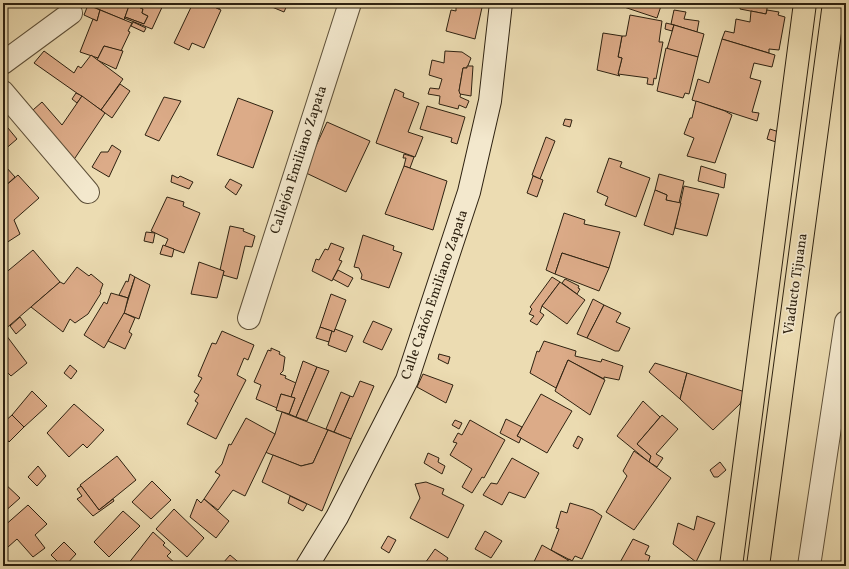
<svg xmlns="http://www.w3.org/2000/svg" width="849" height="569" font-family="Vollkorn,serif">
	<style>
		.building { fill: #dcab88; stroke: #2e2211 }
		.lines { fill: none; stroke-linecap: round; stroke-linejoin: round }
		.street-casing { stroke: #5e5039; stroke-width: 24 }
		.secondary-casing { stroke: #2e2211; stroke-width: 24 }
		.highway-casing { stroke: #2e2211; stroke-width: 24 }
		.street { stroke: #f3e8cd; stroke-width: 22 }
		.secondary { stroke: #f3e8cd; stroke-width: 22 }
		.highway { stroke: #ecdcb2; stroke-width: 22 }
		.labels { text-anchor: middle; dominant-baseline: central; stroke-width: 3.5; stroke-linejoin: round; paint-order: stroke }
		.street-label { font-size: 14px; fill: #2e2211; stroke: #f3e8cd }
	</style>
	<rect width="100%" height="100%" fill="#ecdcb2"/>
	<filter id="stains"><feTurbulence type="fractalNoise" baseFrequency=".005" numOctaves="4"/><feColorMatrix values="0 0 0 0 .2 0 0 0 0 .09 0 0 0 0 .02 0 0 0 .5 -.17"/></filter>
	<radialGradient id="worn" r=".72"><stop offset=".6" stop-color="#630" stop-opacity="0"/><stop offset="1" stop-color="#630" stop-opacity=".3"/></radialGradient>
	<g class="building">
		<polygon points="84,3 130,3 124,20"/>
		<polygon points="130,3 137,3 136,6 143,9 142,13 148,16 144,24 125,17"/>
		<polygon points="137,3 164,3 152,29 124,18 125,17 144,24 148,16 142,13 143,9 136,6"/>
		<polygon points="193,3 206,3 221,10 204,48 192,43 189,50 174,43"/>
		<polygon points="206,3 222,3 219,9"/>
		<polygon points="273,3 288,3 284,12 272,7"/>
		<polygon points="451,3 483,3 475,39 446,31 451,10 456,11 456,4"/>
		<polygon points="612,3 662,3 657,18"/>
		<polygon points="741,3 768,3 766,14 740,9"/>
		<polygon points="88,5 100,10 97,21 84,15"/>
		<polygon points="100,10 132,23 128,31 130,32 121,51 104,46 98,58 80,52 93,19 97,21"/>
		<polygon points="674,10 686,12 684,19 699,21 697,32 671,24"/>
		<polygon points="767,10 779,12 778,15 785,17 779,50 769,49 769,53 722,39 725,31 734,33 736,19 750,22 751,11 766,14"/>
		<polygon points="630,15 662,21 659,42 663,42 656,79 654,78 653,85 647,84 648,78 618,74 622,58 618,57 622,36 626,36"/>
		<polygon points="133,22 146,28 144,32 131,26"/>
		<polygon points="666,23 674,25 672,31 665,29"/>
		<polygon points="674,25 704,34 698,57 667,49"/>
		<polygon points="603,33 622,36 618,57 622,58 618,74 620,76 597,70"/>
		<polygon points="722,39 775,55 772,67 754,63 750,78 761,81 752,112 759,113 757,121 692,100 698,79 709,83"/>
		<polygon points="104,46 123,51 116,69 97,60"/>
		<polygon points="666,48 698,57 689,94 685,93 683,98 657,91"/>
		<polygon points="44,51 74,73 78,66 81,68 91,55 123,79 101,110 34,63"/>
		<polygon points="445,51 462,52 471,58 467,68 463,68 459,91 461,92 460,97 469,101 466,108 459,105 458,109 439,104 440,96 428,94 430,88 439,89 442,79 429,75 432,60 444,63"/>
		<polygon points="467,66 473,66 471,96 460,94 459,91 463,68 467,68"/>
		<polygon points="120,84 130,91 112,118 101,110"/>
		<polygon points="395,89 404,93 403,97 419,103 408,132 423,137 415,157 376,143"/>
		<polygon points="76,93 82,96 77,103 72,99"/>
		<polygon points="82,96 105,113 69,167 25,117 42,102 62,125"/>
		<polygon points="164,97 181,101 159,141 145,135"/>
		<polygon points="238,98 273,111 253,168 217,155"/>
		<polygon points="696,101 725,111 732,115 715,163 687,156 694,138 684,134 690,118 692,118"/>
		<polygon points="427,106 465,117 457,144 451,142 452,138 420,129"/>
		<polygon points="565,119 572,120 570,127 563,125"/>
		<polygon points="3,122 17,139 3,151"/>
		<polygon points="327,122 370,141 346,192 304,172"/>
		<polygon points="770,129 779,132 776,142 767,139"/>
		<polygon points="546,137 555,141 540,179 532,175"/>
		<polygon points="112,145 121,151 109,177 92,167 101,152 108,152"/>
		<polygon points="404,154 414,157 410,168 404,166 406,158 403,158"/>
		<polygon points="609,158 622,162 620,167 650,178 636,217 605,205 608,197 597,192"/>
		<polygon points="404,166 447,181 433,230 385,214"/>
		<polygon points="701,166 726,174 724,188 698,181"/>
		<polygon points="6,167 15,177 3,188 3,170"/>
		<polygon points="659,174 684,181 679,203 666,200 667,195 655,190"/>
		<polygon points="18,175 39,198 14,220 20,234 3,245 3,188"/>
		<polygon points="172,175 178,178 180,176 193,182 189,189 171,182"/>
		<polygon points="533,176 543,180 537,197 527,193"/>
		<polygon points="230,179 242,185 236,195 225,187"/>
		<polygon points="684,186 719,194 707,236 675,228"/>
		<polygon points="655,190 667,195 666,200 681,203 673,235 644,225"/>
		<polygon points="167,197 184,202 183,206 200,213 184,253 165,246 168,239 151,231"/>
		<polygon points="564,213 585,220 584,224 620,232 609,268 562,253 555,274 546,270"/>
		<polygon points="230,226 244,229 243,231 255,236 252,247 245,246 237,279 223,275 224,271 220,270"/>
		<polygon points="146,232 155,233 153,243 144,241"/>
		<polygon points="363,235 394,246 393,250 402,253 389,288 361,279 362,275 359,268 354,267"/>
		<polygon points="331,243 344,248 339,260 342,261 332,281 312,271 316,259 319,260 325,249 328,250"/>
		<polygon points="163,245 174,249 172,257 160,254"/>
		<polygon points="33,250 60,282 3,331 3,275"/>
		<polygon points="562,253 609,268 599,291 555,274"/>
		<polygon points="199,262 224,271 217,298 191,294"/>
		<polygon points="77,267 89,276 91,274 103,284 100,292 101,293 88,314 75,323 70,319 63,332 31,307 60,282 64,284"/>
		<polygon points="338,270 353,278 348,287 333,279"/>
		<polygon points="130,274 135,277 128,298 119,295 126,281 128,282"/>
		<polygon points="135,277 150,285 139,319 124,313"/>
		<polygon points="552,277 560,282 542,306 540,312 544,315 537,325 530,321 534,316 529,314 532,309 530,307"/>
		<polygon points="565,279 579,286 578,288 580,289 577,294 562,283"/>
		<polygon points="560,282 585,300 567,324 542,306"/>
		<polygon points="111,293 128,298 124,314 104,348 84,335 104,302 107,304"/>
		<polygon points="331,294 346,300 334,332 320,327"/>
		<polygon points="593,299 604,305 587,338 577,334"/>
		<polygon points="604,305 621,313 616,322 630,328 619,351 615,351 587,338"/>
		<polygon points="124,313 135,318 129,332 132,334 125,349 108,341"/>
		<polygon points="20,317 26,325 16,334 10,326"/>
		<polygon points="373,321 392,329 382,350 363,342"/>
		<polygon points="320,327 332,331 329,342 316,338"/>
		<polygon points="335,329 353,336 346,352 328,345 332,331 334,332"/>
		<polygon points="3,331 27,363 11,376 8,373 3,378"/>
		<polygon points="222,331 254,345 248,360 244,358 237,375 246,380 216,439 187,424 198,403 195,401 199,395 194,392 202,378 198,376 212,343 216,344"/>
		<polygon points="544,341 576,351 575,356 601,362 602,359 623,366 619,380 604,377 604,379 568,360 556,388 530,373 537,351 539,352"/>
		<polygon points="271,348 280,352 279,354 285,357 283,371 280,374 286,376 285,378 296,383 291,397 281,394 277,408 256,399 261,385 254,382 268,350 271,351"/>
		<polygon points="439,354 450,357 448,364 438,359"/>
		<polygon points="568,360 605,380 590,415 555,391"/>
		<polygon points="303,361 317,367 296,417 289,414 295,398 291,397"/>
		<polygon points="655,363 687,373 680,399 649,372"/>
		<polygon points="70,365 77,371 71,379 64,373"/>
		<polygon points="317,367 329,371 307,421 296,417"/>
		<polygon points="687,373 745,392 740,404 713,430 680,399"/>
		<polygon points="423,374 453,385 446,403 417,387"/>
		<polygon points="360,381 374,386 351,439 334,432 350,396 353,397"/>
		<polygon points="32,391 47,406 24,427 12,415"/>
		<polygon points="341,392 350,396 334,432 326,429"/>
		<polygon points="281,394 295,398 289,414 276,410"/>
		<polygon points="541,394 572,411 547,453 517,436"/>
		<polygon points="643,401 660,417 637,444 651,456 649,462 617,436"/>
		<polygon points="74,404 104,430 87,448 83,444 69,457 47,433"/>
		<polygon points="282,412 328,430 313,463 301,466 265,452 275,434"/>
		<polygon points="12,415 24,427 9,442 3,434 3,423"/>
		<polygon points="662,415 678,429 656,454 663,458 657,467 649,462 651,456 637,444"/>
		<polygon points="246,418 275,434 245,496 233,490 218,510 204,499 220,475 215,472 222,464 229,444 231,445"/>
		<polygon points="506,419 522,427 517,436 521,438 519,443 500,433"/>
		<polygon points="455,420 462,423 459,429 452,425"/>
		<polygon points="470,420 505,440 484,478 482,477 472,493 462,487 472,469 450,455 457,443 453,442 458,433 462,435"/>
		<polygon points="328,430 351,439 322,511 262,482 273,455 301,466 313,463"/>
		<polygon points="578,436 583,439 578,449 573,446"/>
		<polygon points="634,451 671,478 634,530 606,512 627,476 623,471"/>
		<polygon points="428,453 439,458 438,462 445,466 442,474 424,463"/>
		<polygon points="117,456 136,480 99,510 80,485"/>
		<polygon points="512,458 539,473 525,498 509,492 502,505 483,495 491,483 497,484"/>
		<polygon points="720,462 726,470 718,477 714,477 710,470"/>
		<polygon points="38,466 46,476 37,486 28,477"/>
		<polygon points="152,481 171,500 151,519 132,502"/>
		<polygon points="3,482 20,498 3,513"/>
		<polygon points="426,482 444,489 442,494 464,505 448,538 410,518 420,498 415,484"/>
		<polygon points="81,486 99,510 113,499 114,501 93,516 77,499 82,496 77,489"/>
		<polygon points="290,496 307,504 303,511 288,503"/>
		<polygon points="197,499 201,503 204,499 229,521 216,538 190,517"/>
		<polygon points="570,503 593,510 602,516 582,559 575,556 572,561 551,550 559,529 556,528 561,511 567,513"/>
		<polygon points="28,505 47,524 35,535 45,548 33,557 17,539 8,547 3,541 3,527"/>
		<polygon points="174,509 204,538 187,557 156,529"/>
		<polygon points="123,511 140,526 109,557 94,542"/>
		<polygon points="697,516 715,523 696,562 673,544 678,523 694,530"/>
		<polygon points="485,531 502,541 491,558 475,549"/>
		<polygon points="153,532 165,543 163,545 171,552 167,556 175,563 173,566 130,566 128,564"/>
		<polygon points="388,536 396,540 389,553 381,548"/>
		<polygon points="633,539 649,546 645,554 650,556 648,562 658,566 618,566"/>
		<polygon points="64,542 76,554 65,566 56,566 59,563 51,555"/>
		<polygon points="542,545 568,560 565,566 532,566"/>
		<polygon points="435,549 448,558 444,566 423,566"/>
		<polygon points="230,555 243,566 225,566 223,563"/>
		<polygon points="569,559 572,561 579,566 565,566"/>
	</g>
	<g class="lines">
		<g class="street-casing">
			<g id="street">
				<polyline points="3,63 71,13"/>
				<polyline points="3,92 88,192"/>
				<polyline points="249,318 350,3"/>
				<polyline points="809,566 846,322"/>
			</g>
		</g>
		<g class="secondary-casing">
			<polyline id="secondary" points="307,566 337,517 407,380 469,192 490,101 501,3"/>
		</g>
		<g class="highway-casing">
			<g id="highway">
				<polyline points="731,566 805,3"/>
				<polyline points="758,566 834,3"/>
			</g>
		</g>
		<use href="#street" class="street"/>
		<use href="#secondary" class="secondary"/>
		<use href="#highway" class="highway"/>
	</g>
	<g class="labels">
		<g class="street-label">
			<text transform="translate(299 160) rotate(-72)">Callejón Emiliano Zapata</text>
			<text transform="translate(796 284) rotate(-82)">Viaducto Tijuana</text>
			<text transform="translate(435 295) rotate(-71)">Calle Cañón Emiliano Zapata</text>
		</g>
	</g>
	<rect width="849" height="569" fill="none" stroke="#ecdcb2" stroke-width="16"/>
	<rect x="4" y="4" width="841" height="561" fill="none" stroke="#2e2211" stroke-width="2"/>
	<rect x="8" y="8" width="833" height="553" fill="none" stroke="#2e2211"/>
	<rect width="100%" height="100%" filter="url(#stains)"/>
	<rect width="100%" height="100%" fill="url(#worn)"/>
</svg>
